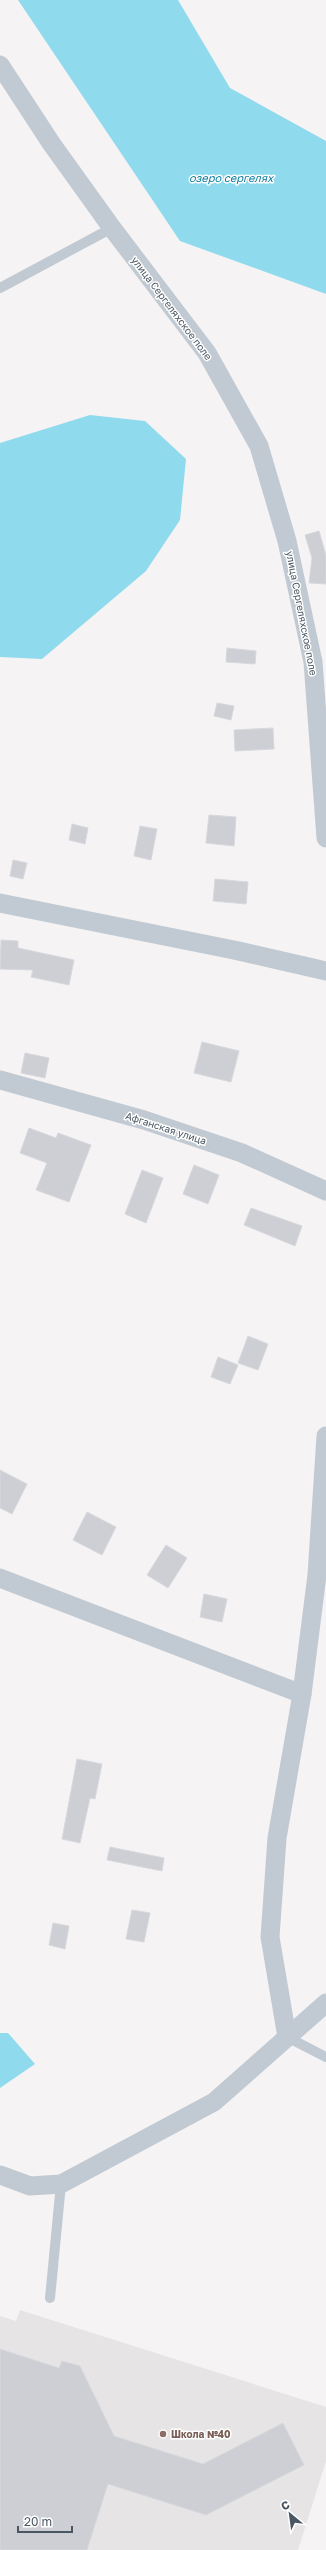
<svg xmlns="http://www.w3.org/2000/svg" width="326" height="2550" font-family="'Golos Text',sans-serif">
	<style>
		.education { fill: #e6e4e5 }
		.water { fill: #90daee }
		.building { fill: #cdcfd5; stroke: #d7d9de }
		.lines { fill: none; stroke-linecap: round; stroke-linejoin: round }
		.lane { stroke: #c1cad2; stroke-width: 10 }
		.street { stroke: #c1cad2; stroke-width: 19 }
		.education-dot { fill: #8d6e63; stroke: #fff; stroke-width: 1.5 }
		.labels { text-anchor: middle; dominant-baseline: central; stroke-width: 3; stroke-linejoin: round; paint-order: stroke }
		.street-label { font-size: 10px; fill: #4a5661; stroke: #fff }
		.education-label { font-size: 10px; font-weight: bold; fill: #785e54; stroke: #fff; text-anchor: start }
		.water-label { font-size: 11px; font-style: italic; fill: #0c7c9b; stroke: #fff }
	</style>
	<rect width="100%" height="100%" fill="#f5f3f3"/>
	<polygon class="education" points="20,2310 326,2407 326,2461 298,2550 0,2550 0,2316 16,2321"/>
	<g class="water">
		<polygon points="18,0 178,0 230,88 326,141 326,294 180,241"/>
		<polygon points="90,415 145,421 186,459 180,520 146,571 42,659 0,657 0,443"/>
		<polygon points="0,2033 8,2033 35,2064 0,2088"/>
	</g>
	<g class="building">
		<polygon points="319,531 326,555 326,584 309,583 312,558 305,535"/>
		<polygon points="227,648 256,651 255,664 226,662"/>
		<polygon points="217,703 234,706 231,720 214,716"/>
		<polygon points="273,728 274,749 235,751 234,730"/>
		<polygon points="209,815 236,817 234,846 206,843"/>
		<polygon points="72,824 88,828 85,844 69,840"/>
		<polygon points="140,826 157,829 151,860 134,856"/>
		<polygon points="13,860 27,863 23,879 10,876"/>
		<polygon points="215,879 248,882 246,904 213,901"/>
		<polygon points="1,940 18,941 18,948 74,960 69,985 31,977 33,970 0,969"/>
		<polygon points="202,1042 239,1051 231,1082 194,1073"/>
		<polygon points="25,1053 49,1058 45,1078 21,1073"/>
		<polygon points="29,1128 56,1138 58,1133 91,1145 69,1202 36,1190 47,1163 20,1153"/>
		<polygon points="194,1165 219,1175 208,1204 183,1194"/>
		<polygon points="142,1170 163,1178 146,1223 125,1214"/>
		<polygon points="251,1208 302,1226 295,1246 244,1225"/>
		<polygon points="248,1336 268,1344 258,1370 238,1363"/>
		<polygon points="218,1357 238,1365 230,1384 211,1377"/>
		<polygon points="0,1470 27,1484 12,1514 0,1508"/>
		<polygon points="87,1512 116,1527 102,1555 73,1540"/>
		<polygon points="166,1545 187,1558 168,1588 147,1575"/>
		<polygon points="204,1594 227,1599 222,1622 200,1617"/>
		<polygon points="77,1759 102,1764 95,1799 90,1798 80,1843 62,1839"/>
		<polygon points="110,1847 164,1858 162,1871 107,1860"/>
		<polygon points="132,1910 150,1913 144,1942 126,1939"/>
		<polygon points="53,1923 69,1926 65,1949 49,1945"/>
		<polygon points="0,2349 59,2368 62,2361 80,2366 114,2436 203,2464 283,2423 304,2465 206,2515 108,2484 87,2550 0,2550"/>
	</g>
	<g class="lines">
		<g class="lane">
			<polyline points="0,288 112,228"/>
			<polyline points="287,2037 326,2057"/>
			<polyline points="50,2298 61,2184"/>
		</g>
		<g class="street">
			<polyline points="0,65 51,143 112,228 207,353 259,446 287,541 313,662 326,838"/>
			<polyline points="0,903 234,950 326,971"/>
			<polyline points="0,1080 144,1120 242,1153 326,1191"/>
			<polyline points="0,1578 302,1694 277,1838 270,1937 287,2037"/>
			<polyline points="302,1694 317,1575 326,1436"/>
			<polyline points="0,2175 30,2186 61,2184 214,2102 326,2003"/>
		</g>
	</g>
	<circle class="education-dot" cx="163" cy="2434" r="4"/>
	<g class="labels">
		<g class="street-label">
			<text transform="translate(172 308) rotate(53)">улица Сергеляхское поле</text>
			<text transform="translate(302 613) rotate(79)">улица Сергеляхское поле</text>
			<text transform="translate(166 1128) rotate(18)">Афганская улица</text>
		</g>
		<g class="education-label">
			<text x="171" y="2434">Школа №40</text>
		</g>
		<g class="water-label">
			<text x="231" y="177">озеро сергелях</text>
		</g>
	</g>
	<g transform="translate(290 2514) rotate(331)" stroke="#ffffff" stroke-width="3" paint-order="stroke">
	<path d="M0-3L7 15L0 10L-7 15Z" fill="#4a5661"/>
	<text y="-6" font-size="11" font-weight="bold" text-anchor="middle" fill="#4a5661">С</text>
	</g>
	<path d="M18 2526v6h54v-6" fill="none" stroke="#4a5661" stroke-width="2"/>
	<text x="24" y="2526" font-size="12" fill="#4a5661" stroke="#ffffff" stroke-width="3" paint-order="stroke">20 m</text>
</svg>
